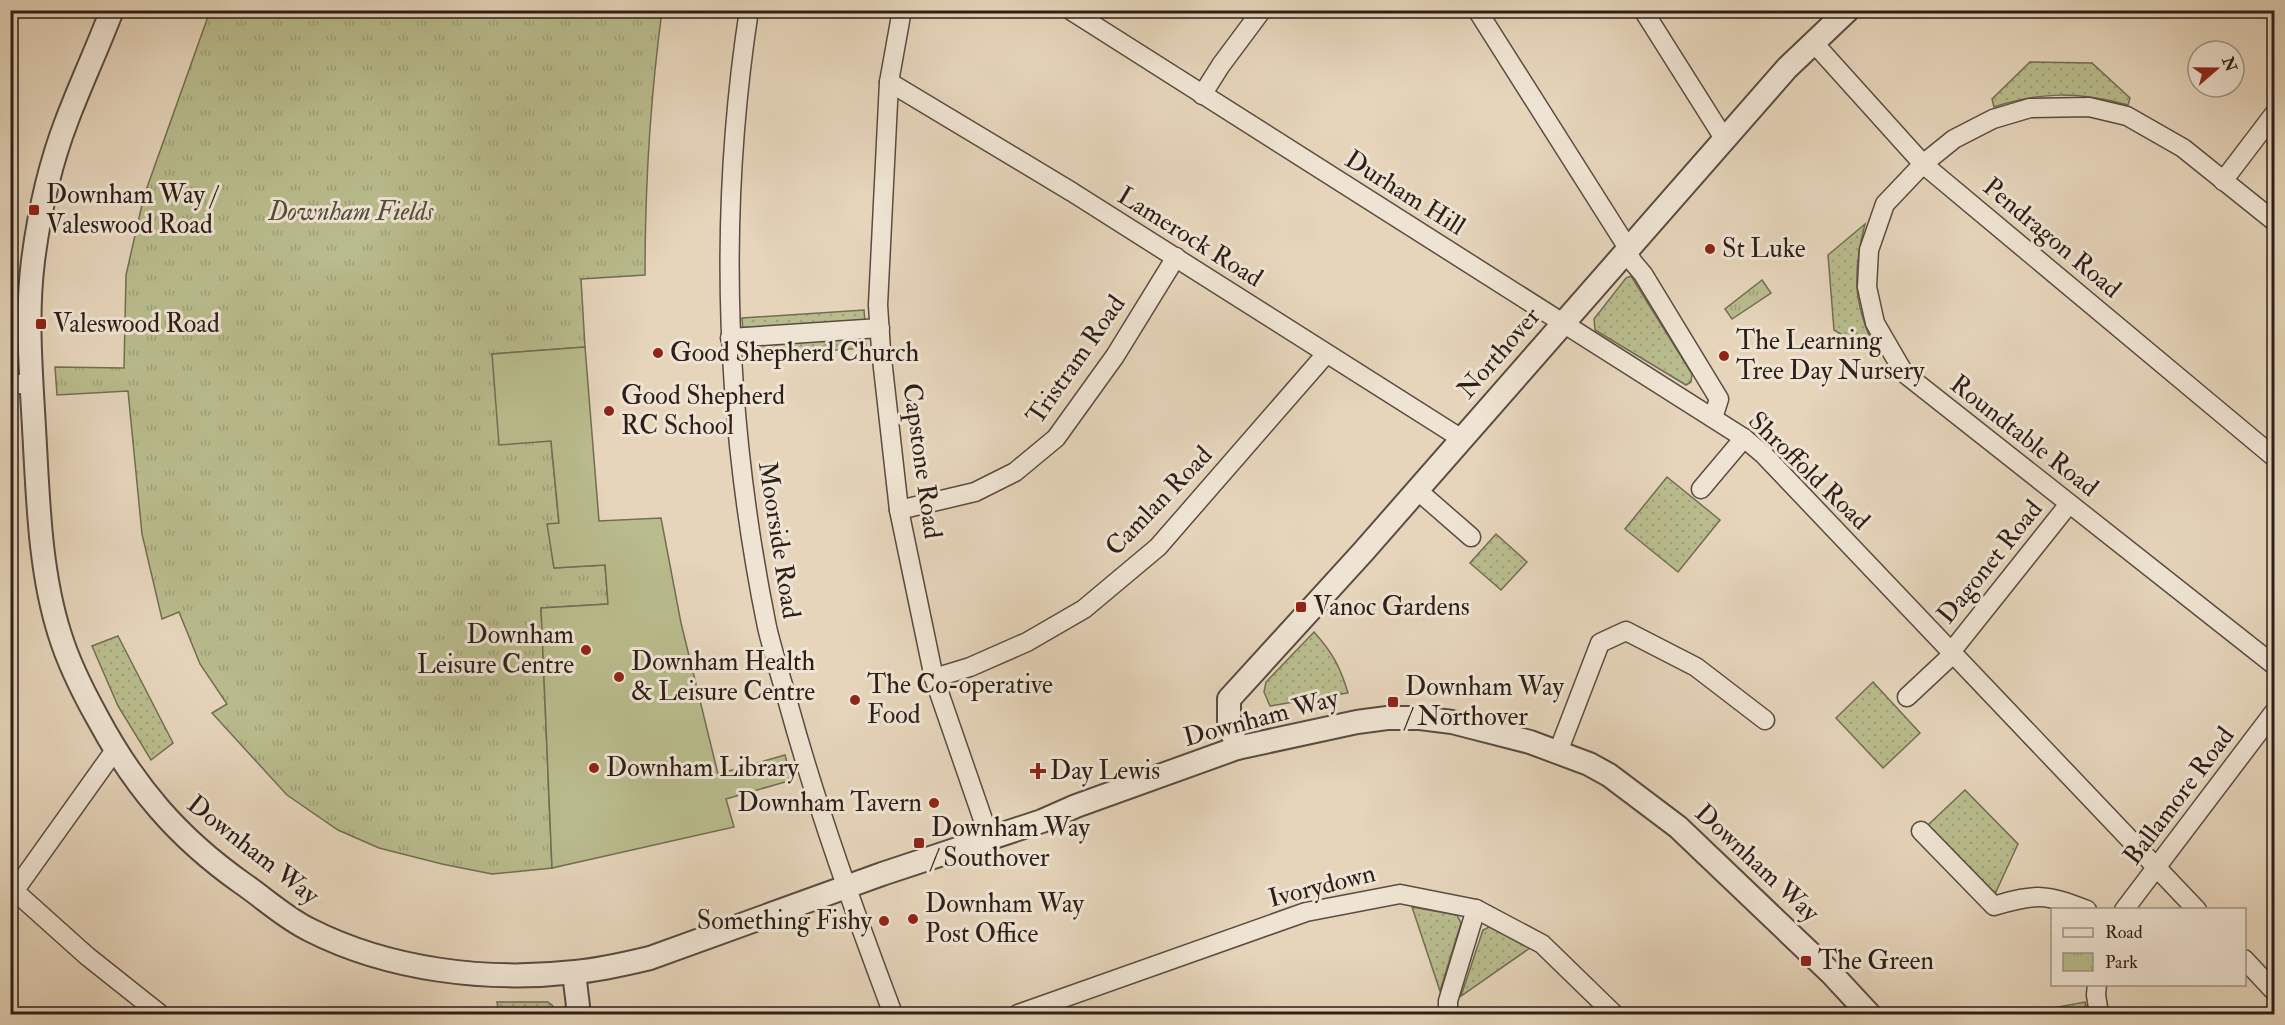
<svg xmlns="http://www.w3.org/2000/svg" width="2285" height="1025" font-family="'IM FELL Double Pica',serif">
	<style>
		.grass { fill: url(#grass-dots); stroke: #726e53; stroke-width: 1.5 }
		.park { fill: url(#park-tufts); stroke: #726e53; stroke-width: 1.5 }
		.pitch { fill: #b9bc8d; stroke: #726e53; stroke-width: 1.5 }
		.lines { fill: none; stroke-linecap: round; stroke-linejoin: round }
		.minor-casing { stroke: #5a4c42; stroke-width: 21 }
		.tertiary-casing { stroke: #5a4c42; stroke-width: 26 }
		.minor { stroke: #efe4d3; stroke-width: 18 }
		.tertiary { stroke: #efe4d3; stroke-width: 22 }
		.poi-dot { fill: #8f2418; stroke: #efe4d3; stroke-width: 2 }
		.labels { text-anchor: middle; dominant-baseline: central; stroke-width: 6; stroke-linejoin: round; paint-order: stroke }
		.street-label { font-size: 26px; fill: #2c1f19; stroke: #efe4d3 }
		.poi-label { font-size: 26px; fill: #2c1f19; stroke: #efe4d3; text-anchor: start }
		.park-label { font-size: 26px; font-style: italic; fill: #564e3c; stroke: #efe4d3 }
	</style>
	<defs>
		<pattern id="grass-dots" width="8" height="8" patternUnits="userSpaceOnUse" patternTransform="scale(1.5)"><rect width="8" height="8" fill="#b9bc8d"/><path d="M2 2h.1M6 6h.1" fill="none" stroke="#9fa179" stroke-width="1.8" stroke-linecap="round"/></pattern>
		<pattern id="park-tufts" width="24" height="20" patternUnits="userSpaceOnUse" patternTransform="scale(1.5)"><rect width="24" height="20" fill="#b9bc8d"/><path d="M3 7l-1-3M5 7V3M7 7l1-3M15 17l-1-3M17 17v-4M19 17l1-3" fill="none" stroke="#9fa179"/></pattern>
	</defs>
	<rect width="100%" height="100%" fill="#e6d5bb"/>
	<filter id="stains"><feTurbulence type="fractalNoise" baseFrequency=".00333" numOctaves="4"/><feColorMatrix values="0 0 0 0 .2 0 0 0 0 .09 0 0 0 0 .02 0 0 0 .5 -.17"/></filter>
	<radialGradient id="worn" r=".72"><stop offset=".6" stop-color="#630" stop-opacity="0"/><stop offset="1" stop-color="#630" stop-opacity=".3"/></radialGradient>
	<g class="grass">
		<path d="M2030 62 2092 63 2130 98 2128 105C2079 92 2042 91 1994 107L1992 99Z"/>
		<path d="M1865 224C1851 277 1854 308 1879 357L1834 330 1828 255Z"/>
		<polygon points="1631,276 1692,374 1691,382 1686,385 1595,330 1594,319 1626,278"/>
		<polygon points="864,310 865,322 743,331 742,318"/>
		<polygon points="865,335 866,348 743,356 743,344"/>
		<polygon points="1667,477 1720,520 1678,572 1625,529"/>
		<polygon points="1496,534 1527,562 1501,590 1470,563"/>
		<path d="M1314 632C1332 652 1340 666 1348 693L1270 706 1264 692 1266 682Z"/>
		<polygon points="118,636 173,743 151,760 118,706 92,646"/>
		<polygon points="1873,682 1920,733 1883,768 1836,718"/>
		<polygon points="1965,790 2018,844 1995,894 1928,825"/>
		<polygon points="1412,907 1457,915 1461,923 1440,991"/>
		<polygon points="1491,926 1530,948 1461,996 1483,930"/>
		<polygon points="497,1002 548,1002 553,1006 556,1014 499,1014"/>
		<polygon points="2085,1002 2088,1014 2020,1014"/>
	</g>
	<g class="park">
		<path d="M210 11H662C650 100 645 186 645 275L581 279 585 347 492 354 551 441 559 524H548L554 568 605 565 608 604 541 608 552 868 492 874 442 864 379 848 338 830 287 795 212 713 227 704 200 664 179 612 162 619 142 534 128 391 57 395 55 367 124 368 126 275 144 196Z"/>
		<polygon points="1762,280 1771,293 1732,319 1725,309"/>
	</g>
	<polygon class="pitch" points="585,347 599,521 661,518 681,623 718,774 785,755 792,780 726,799 734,827 552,868 541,608 608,604 605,565 554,568 547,524 559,523 551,441 499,445 492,354"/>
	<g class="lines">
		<g class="minor-casing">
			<g id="minor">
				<path d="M749 10C717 218 725 421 767 627 773 653 782 680 789 706 818 811 855 913 893 1014"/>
				<polyline points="902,10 889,82 878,305 881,350 899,510 934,678 989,837"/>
				<polyline points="1070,10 1744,438 1764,455 2197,910"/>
				<polyline points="1477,10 1624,242 1632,261 1643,274 1719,399 1713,418"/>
				<polyline points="1643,10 1725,140"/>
				<polyline points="1813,42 1923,164 2274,457"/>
				<polyline points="889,82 1072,192 1462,439"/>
				<polyline points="1202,95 1221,65 1262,10"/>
				<polyline points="2223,181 2274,114"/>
				<polyline points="2274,221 2183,148 2127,116 2089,107 2030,108 1993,119 1954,139 1923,164 1885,204 1869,250 1867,287 1875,323 1904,373 2274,665"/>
				<polyline points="730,338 880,328"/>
				<polyline points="10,385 30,383"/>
				<polyline points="1701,489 1744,438"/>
				<polyline points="1417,490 1471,537"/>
				<polyline points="899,510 975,492 1015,472 1056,438 1115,356 1176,257"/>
				<polyline points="1951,652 2069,504"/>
				<polyline points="934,678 970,667 1027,642 1084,609 1158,547 1326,354"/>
				<polyline points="1907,697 1953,654"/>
				<polyline points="1558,752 1600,643 1626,631 1696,667 1765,720"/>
				<path d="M1921 831 1994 906C2037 893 2046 894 2087 910"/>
				<polyline points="10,887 87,956 160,1014"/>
				<polyline points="10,897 115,750"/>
				<polyline points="2124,910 2274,712"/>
				<polyline points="2244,959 2274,991"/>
				<polyline points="2097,984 2096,995 2099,1014"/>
				<polyline points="1018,1014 1306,912 1400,894 1476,909 1542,944 1614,1014"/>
				<polyline points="1448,1014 1448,1001 1476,909"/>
			</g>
		</g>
		<g class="tertiary-casing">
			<g id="tertiary">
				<path d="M112 10C98 47 81 83 67 120 50 164 39 214 33 261 26 317 31 372 34 428 38 495 39 570 60 635 69 664 82 690 97 717 134 786 177 837 242 883 264 898 285 918 310 930 389 970 487 982 575 972 600 970 625 964 650 958L882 874 1042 821 1076 806 1237 748 1357 722 1387 718H1420L1452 722 1530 742 1589 764 1609 775 1678 827 1831 973 1869 1014"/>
				<polyline points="1237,748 1229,721 1229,699 1363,552 1787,68 1848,10"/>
				<polyline points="574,973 578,1006 576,1014"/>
			</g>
		</g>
		<use href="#minor" class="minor"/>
		<use href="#tertiary" class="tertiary"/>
	</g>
	<g class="poi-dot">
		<rect x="28" y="204" width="12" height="12" rx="3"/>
		<circle cx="1710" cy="249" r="6"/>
		<rect x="35" y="318" width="12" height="12" rx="3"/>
		<circle cx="658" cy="353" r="6"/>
		<circle cx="1724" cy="356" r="6"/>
		<circle cx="609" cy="411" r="6"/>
		<rect x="1295" y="601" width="12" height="12" rx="3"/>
		<circle cx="586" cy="650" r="6"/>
		<circle cx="619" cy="677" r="6"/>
		<circle cx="855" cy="700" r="6"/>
		<rect x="1387" y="696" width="12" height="12" rx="3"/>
		<circle cx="594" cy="768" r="6"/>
		<path d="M1035 762h6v6h6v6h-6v6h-6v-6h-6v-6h6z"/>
		<circle cx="934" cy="803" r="6"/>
		<rect x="913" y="837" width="12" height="12" rx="3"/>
		<circle cx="913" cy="919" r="6"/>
		<circle cx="884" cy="921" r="6"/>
		<rect x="1800" y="955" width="12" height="12" rx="3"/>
	</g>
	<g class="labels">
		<g class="street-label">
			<text transform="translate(1405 193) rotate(32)">Durham Hill</text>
			<text transform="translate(1190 237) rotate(32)">Lamerock Road</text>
			<text transform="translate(2052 238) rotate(40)">Pendragon Road</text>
			<text transform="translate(1499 353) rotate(-49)">Northover</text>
			<text transform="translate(1076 360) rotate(-55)">Tristram Road</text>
			<text transform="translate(2024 436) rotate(38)">Roundtable Road</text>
			<text transform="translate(922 461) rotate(82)">Capstone Road</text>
			<text transform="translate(1809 471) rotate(44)">Shroffold Road</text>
			<text transform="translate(1159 501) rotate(-46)">Camlan Road</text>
			<text transform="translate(779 540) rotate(81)">Moorside Road</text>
			<text transform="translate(1990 562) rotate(-51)">Dagonet Road</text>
			<text transform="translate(1261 718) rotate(-15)">Downham Way</text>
			<text transform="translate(2179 796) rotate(-53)">Ballamore Road</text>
			<text transform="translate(253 850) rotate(38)">Downham Way</text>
			<text transform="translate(1757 863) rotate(43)">Downham Way</text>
			<text transform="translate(1322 886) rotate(-14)">Ivorydown</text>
		</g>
		<g class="poi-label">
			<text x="46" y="195">Downham Way /<tspan x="46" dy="30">Valeswood Road</tspan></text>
			<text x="1722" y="249">St Luke</text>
			<text x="53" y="324">Valeswood Road</text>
			<text x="1736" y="341">The Learning<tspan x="1736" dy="30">Tree Day Nursery</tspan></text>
			<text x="670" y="353">Good Shepherd Church</text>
			<text x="621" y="396">Good Shepherd<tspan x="621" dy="30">RC School</tspan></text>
			<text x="1313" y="607">Vanoc Gardens</text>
			<text x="574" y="635" text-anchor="end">Downham<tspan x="574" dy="30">Leisure Centre</tspan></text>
			<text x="631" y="662">Downham Health<tspan x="631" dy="30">&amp; Leisure Centre</tspan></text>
			<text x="867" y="685">The Co-operative<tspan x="867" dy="30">Food</tspan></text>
			<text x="1405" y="687">Downham Way<tspan x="1405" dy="30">/ Northover</tspan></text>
			<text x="606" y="768">Downham Library</text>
			<text x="1050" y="771">Day Lewis</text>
			<text x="922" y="803" text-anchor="end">Downham Tavern</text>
			<text x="931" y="828">Downham Way<tspan x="931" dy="30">/ Southover</tspan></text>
			<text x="925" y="904">Downham Way<tspan x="925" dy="30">Post Office</tspan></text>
			<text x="872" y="921" text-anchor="end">Something Fishy</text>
			<text x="1818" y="961">The Green</text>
		</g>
		<g class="park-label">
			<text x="351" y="212">Downham Fields</text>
		</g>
	</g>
	<rect width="2285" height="1025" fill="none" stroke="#e6d5bb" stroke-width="36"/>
	<rect x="12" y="12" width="2261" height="1001" fill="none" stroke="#2c1f19" stroke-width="3"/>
	<rect x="18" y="18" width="2249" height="989" fill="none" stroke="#2c1f19" stroke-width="1.5"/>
	<rect x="2051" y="908" width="195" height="78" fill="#efe4d3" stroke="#a19589" stroke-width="1.5"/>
	<rect x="2063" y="928" width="30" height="9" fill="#efe4d3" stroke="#a19589" stroke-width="1.5"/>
	<text x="2105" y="938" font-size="18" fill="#2c1f19">Road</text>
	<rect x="2063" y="953" width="30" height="18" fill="url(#park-tufts)" stroke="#a19589" stroke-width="1.5"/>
	<text x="2105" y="968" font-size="18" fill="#2c1f19">Park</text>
	<g transform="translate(2216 69) rotate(70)"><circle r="28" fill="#efe4d3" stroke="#a19589" stroke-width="1.5"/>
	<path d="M0-4.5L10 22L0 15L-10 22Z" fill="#8f2418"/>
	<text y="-9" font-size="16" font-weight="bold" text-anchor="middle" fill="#2c1f19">N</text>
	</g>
	<rect width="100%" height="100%" filter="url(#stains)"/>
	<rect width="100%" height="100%" fill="url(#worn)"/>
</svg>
